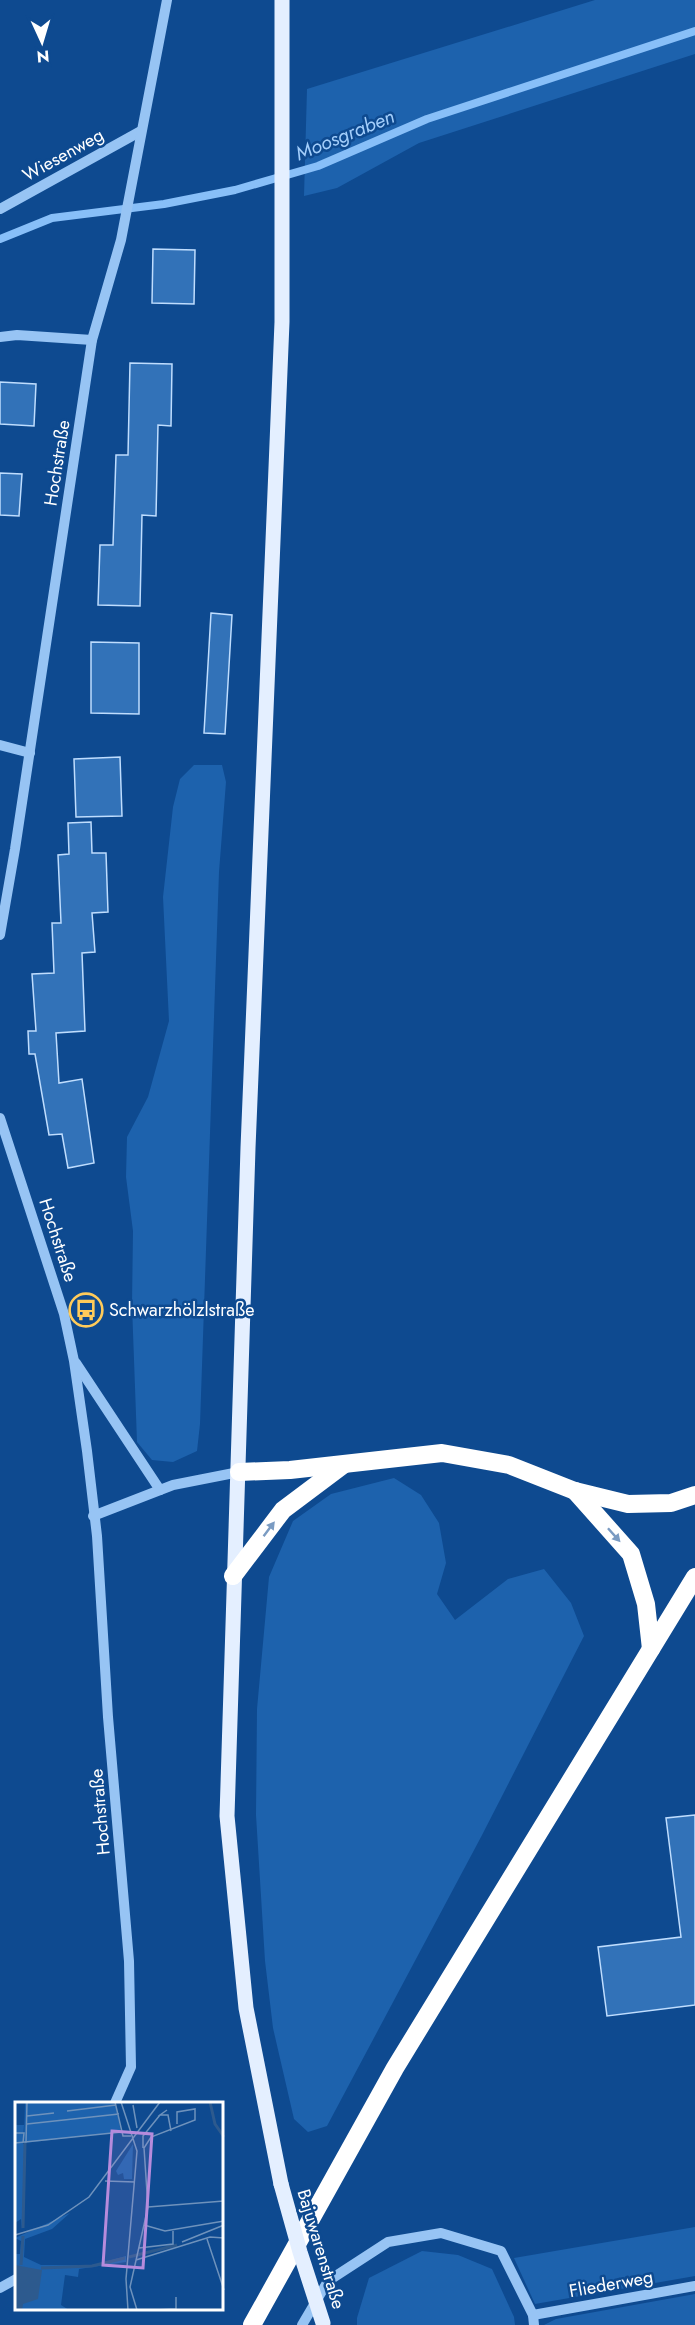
<svg xmlns="http://www.w3.org/2000/svg" width="695" height="2325" font-family="Jost,sans-serif">
	<style>
		.green { fill: #1d62ad }
		.lines { fill: none; stroke-linecap: round; stroke-linejoin: round }
		.stream { stroke: #88bff8; stroke-width: 8 }
		.building { fill: #3272b8; stroke: #bfddfe; stroke-width: 1.5 }
		.minor { stroke: #97c4f4; stroke-width: 10 }
		.major { stroke: #e4efff; stroke-width: 15 }
		.highway { stroke: #fff; stroke-width: 18 }
		.major-bridge { stroke: #e4efff; stroke-width: 15 }
		.oneway { fill: #7a9bc2 }
		.labels { text-anchor: middle; dominant-baseline: central; stroke-width: 5; stroke-linejoin: round; paint-order: stroke }
		.street-label { font-size: 18px; fill: #fff; stroke: #0e4a90 }
		.poi-label { font-size: 18px; fill: #fff; stroke: #0e4a90; text-anchor: start }
		.water-label { font-size: 20px; font-style: italic; fill: #a3cefb; stroke: #0e4a90 }
		.inset-river { fill: none; stroke: #2d5a8e; stroke-width: 3 }
		.inset-road { fill: none; stroke: #6e92bc; stroke-width: 1.5 }
		.view { fill: #b68bdc; fill-opacity: 0.15; stroke: #b68bdc; stroke-width: 3 }
		.inset-edge { fill: none; stroke: #fff; stroke-width: 3 }
	</style>
	<rect width="100%" height="100%" fill="#0e4a90"/>
	<g class="green">
		<polygon points="595,0 695,0 695,54 419,143 337,188 304,196 307,89"/>
		<polygon points="194,765 222,765 226,782 219,872 200,1424 197,1451 173,1462 152,1460 137,1442 132,1305 133,1231 126,1177 127,1137 148,1097 169,1021 163,897 173,807 180,779"/>
		<polygon points="394,1478 421,1495 439,1523 446,1563 437,1594 455,1620 508,1579 544,1569 571,1603 584,1636 481,1837 327,2126 308,2132 294,2119 273,2028 265,1961 256,1815 257,1709 269,1577 293,1521 331,1494"/>
		<polygon points="695,2227 695,2276 535,2304 514,2258"/>
		<polygon points="422,2251 458,2255 492,2269 514,2317 515,2325 357,2325 357,2318 369,2278"/>
		<polygon points="695,2294 695,2325 544,2325 556,2319"/>
	</g>
	<g class="lines">
		<polyline class="stream" points="0,239 52,218 164,204 235,190 318,166 427,119 695,31"/>
	</g>
	<g class="building">
		<polygon points="153,249 195,250 194,304 152,303"/>
		<polygon points="130,363 172,364 171,426 158,425 156,516 142,515 140,606 98,605 100,545 113,545 116,455 128,455"/>
		<polygon points="0,382 36,384 34,426 0,424"/>
		<polygon points="0,473 22,474 19,516 0,515"/>
		<polygon points="211,613 232,615 225,734 204,733"/>
		<polygon points="91,642 139,643 139,714 91,713"/>
		<polygon points="120,757 122,816 76,817 74,759"/>
		<polygon points="91,822 92,853 106,853 108,912 92,913 95,952 82,953 85,1031 56,1033 59,1083 82,1079 94,1163 68,1168 62,1134 49,1135 35,1054 29,1054 28,1031 36,1031 32,974 54,973 52,923 61,923 58,855 69,854 68,823"/>
		<polygon points="695,1815 695,2005 607,2016 598,1947 681,1937 666,1818"/>
	</g>
	<g class="lines">
		<g class="minor">
			<polyline points="0,209 141,131"/>
			<polyline points="0,337 17,335 92,340"/>
			<polyline points="0,745 30,753"/>
			<polyline points="0,935 15,849 92,340 121,240 167,0"/>
			<polyline points="0,1118 64,1314 74,1361 87,1451 97,1536 108,1717 129,1961 131,2067 115,2103"/>
			<polyline points="76,1363 160,1490"/>
			<polyline points="93,1516 173,1485 239,1472"/>
			<polyline points="0,2288 16,2279"/>
			<polyline points="533,2315 695,2286"/>
			<polyline points="302,2325 328,2281 388,2242 441,2233 501,2251 533,2315 534,2325"/>
		</g>
		<polyline class="major" points="281,2184 246,2008 227,1816 248,1148 282,322 282,0"/>
		<g class="highway">
			<polyline points="239,1472 290,1470 442,1453 509,1465 575,1491 628,1504 671,1503 695,1495"/>
			<polyline points="575,1491 631,1554 646,1604 651,1649"/>
			<polyline points="233,1576 283,1510 343,1465"/>
			<polyline points="252,2325 395,2068 695,1577"/>
		</g>
		<polyline class="major-bridge" points="281,2184 300,2252 323,2323"/>
	</g>
	<defs><path id="oneway-solid" d="M-6-.8H1V-3.2L6.5 0L1 3.2V.8H-6Z" transform="scale(1.5)"/></defs>
	<g class="oneway">
		<use href="#oneway-solid" transform="translate(269 1529) rotate(-53)"/>
		<use href="#oneway-solid" transform="translate(614 1535) rotate(48)"/>
	</g>
	<defs>
		<g id="bus-ring" transform="scale(1.725)"><circle r="9.5" fill="#0e4a90" stroke="#ffcb5a" stroke-width="1.5"/><path d="M-5-6H5V4H4V6H2V4H-2V6H-4V4H-5ZM-3.5-4V0h7V-4ZM-3.5 1.2v1.5H-2V1.2ZM2 1.2v1.5H3.5V1.2Z" fill="#ffcb5a"/></g>
	</defs>
	<g fill-rule="evenodd">
		<use href="#bus-ring" x="86" y="1310"/>
	</g>
	<g class="labels">
		<g class="street-label">
			<text transform="translate(63 155) rotate(-29)">Wiesenweg</text>
			<text transform="translate(57 463) rotate(-81)">Hochstraße</text>
			<text transform="translate(58 1240) rotate(72)">Hochstraße</text>
			<text transform="translate(100 1812) rotate(-95)">Hochstraße</text>
			<text transform="translate(321 2249) rotate(73)">Bajuwarenstraße</text>
			<text transform="translate(611 2284) rotate(-10)">Fliederweg</text>
		</g>
		<g class="poi-label">
			<text x="109" y="1310">Schwarzhölzlstraße</text>
		</g>
		<g class="water-label">
			<text transform="translate(345 135) rotate(-22)">Moosgraben</text>
		</g>
	</g>
	<g transform="translate(15 2102)">
		<rect width="208" height="208" fill="#0e4a90"/>
		<path d="M10 0H100L106 30 9 41ZM0 23H9L8 42H11L7 128 6 117 0 121ZM118 42 117 77H109L108 71 103 73 101 69ZM55 111 37 127 10 137 9 155 26 163H79L111 154V160L64 167 63 175 50 173 46 203 54 208H0V152H5L6 139 0 136Z" fill="#1d62ad"/>
		<path d="M0 163 27 168 23 197 8 202 7 208H0Z" fill="#2d5a8e"/>
		<path class="inset-river" d="M195 0 200 22 209 35M8 126 10 41M114 155 162 143M6 163 8 134M26 166 77 164 110 156"/>
		<path class="inset-road" d="M100 0 108 34H116M106 0 122 49 111 177 113 208M118 3 122 26M152 8 145 13H153L156 29M52 9 101 3M12 14 39 11M12 22 104 12M0 31H9L8 41M0 41 107 30M11 41 12 0M128 46V34L145 13M90 79 120 80M133 105 209 99M129 123 150 129 209 119M0 133 33 123 74 95 145 0M192 137 209 188M167 140 209 123M124 146 158 142V129M121 158 195 135 209 136M122 208 115 185 133 105 129 46 136 35 180 18V7L162 10V22M139 208 161 207V195"/>
		<path class="view" d="M97 29 137 32 128 166 88 163Z"/>
		<rect width="208" height="208" class="inset-edge"/>
	</g>
	<g transform="translate(42 42) rotate(176)" stroke="#0e4a90" stroke-width="4.5" paint-order="stroke">
	<path d="M0-4.5L10 22L0 15L-10 22Z" fill="#ffffff"/>
	<text y="-9" font-size="16" font-weight="bold" text-anchor="middle" fill="#ffffff">N</text>
	</g>
</svg>
